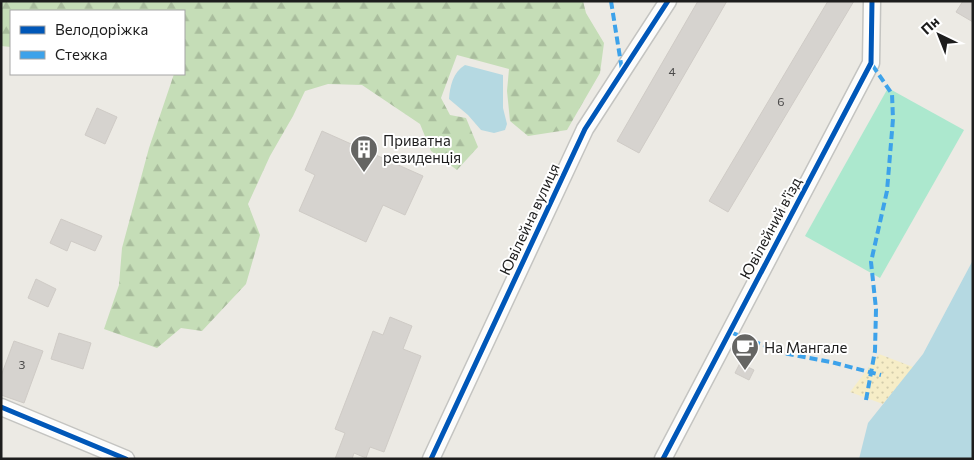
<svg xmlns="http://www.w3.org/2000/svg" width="974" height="460" font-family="Commissioner,sans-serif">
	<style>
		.forest { fill: url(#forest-firs) }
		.sand { fill: url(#sand-dots) }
		.pitch { fill: #ace8ce }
		.water { fill: #b5d9e2 }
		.building { fill: #d6d3cf; stroke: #cfcbc6 }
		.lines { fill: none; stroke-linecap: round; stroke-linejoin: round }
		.minor-casing { stroke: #c4c4c1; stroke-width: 19 }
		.minor { stroke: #fcfcfb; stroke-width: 16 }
		.quiet { stroke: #3da2ea; stroke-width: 4; stroke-dasharray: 8 4; stroke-linecap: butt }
		.cycleway-casing { stroke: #fff; stroke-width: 8 }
		.cycleway { stroke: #0057b8; stroke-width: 5 }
		.labels { text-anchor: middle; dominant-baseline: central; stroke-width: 4; stroke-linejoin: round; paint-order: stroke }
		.number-label { font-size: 12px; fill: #4b4a4a }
		.poi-label { font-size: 15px; fill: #1d1d1d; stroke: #fff; text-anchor: start }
		.street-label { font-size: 15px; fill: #1d1d1d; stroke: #fff }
	</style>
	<defs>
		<pattern id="forest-firs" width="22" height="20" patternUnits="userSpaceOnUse" patternTransform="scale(1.25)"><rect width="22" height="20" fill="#c5ddb7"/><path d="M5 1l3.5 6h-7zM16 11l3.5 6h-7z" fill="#a9bd9d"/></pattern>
		<pattern id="sand-dots" width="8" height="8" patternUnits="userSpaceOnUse" patternTransform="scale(1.25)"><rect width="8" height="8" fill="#f6edc7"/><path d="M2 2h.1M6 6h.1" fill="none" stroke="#d2cbaa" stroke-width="1.8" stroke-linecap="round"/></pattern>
	</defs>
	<rect width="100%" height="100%" fill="#eceae4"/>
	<polygon class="forest" points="1,1 583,1 586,13 604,43 600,73 567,130 528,136 510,121 507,91 509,69 457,55 441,98 450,115 466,118 478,147 457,170 431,151 420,124 362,85 328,84 305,91 293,116 270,156 248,204 260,235 246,284 202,331 181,328 157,348 104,329 119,285 122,248 149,148 174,74 184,74 184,11 11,11 11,47 1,46"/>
	<polygon class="sand" points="879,354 913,367 883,404 850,392"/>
	<polygon class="pitch" points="888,88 964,130 880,278 805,236"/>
	<g class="water">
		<path d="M465 65 503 75V108L507 124 505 130 494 133 481 130 468 115 449 99C450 86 453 72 465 65Z"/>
		<polygon points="973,260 973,459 859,459 868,423 923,354"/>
	</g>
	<g class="building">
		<polygon points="698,1 727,1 639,153 617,141"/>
		<polygon points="828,1 854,1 728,212 709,201"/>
		<polygon points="963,1 973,1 973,22 956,12"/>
		<polygon points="97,108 117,117 105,144 85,135"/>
		<polygon points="322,131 423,176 405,215 383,205 366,242 299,211 315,175 305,170"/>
		<polygon points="61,219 102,236 95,251 71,241 67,251 50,243"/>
		<polygon points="36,279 56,289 48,307 28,298"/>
		<polygon points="390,317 412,326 403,349 421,356 384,452 370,447 366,458 354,453 352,459 335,459 345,433 335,429 373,331 383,335"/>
		<polygon points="59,333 91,343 83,369 51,359"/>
		<polygon points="14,341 43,351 24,403 1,395 1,376"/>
		<polygon points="740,363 754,370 749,380 735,373"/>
	</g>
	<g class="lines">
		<g class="minor-casing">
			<g id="minor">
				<polyline points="1,407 126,459"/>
				<polyline points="431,459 585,129 668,1"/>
				<polyline points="663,459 871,63 872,1"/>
			</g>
		</g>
		<use href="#minor" class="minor"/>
		<g class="quiet">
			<polyline points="611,1 622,70"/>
			<polyline points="730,332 783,353 831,362 881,375"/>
			<polyline points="866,400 875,351 876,309 871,262 887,191 893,119 892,94 871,63"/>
		</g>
		<g class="cycleway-casing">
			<g id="cycleway">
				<polyline points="1,407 126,459"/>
				<polyline points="431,459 585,129 668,1"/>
				<polyline points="663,459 871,63 872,1"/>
			</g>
		</g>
		<use href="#cycleway" class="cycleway"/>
	</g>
	<defs>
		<g id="building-pin" transform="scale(1.4375)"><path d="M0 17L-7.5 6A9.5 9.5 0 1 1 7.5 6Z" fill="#656563" stroke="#fff"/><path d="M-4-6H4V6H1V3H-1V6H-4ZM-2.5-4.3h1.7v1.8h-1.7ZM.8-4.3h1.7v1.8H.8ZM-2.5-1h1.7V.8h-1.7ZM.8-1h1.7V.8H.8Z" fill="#fff"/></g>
		<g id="cafe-pin" transform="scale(1.4375)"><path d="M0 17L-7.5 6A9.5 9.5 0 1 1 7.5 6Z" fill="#656563" stroke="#fff"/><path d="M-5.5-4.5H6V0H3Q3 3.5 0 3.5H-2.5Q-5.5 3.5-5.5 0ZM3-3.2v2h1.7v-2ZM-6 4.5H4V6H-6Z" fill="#fff"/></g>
	</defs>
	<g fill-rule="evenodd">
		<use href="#building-pin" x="364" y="149"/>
		<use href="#cafe-pin" x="745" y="347"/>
	</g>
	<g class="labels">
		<g class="number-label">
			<text x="672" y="71">4</text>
			<text x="781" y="101">6</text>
			<text x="22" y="364">3</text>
		</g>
		<g class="poi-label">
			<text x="383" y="140">Приватна<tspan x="383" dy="17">резиденція</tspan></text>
			<text x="764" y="347">На Мангале</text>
		</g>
		<g class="street-label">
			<text transform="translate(529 219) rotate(-65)">Ювілейна вулиця</text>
			<text transform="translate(770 228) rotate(-62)">Ювілейний в'їзд</text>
		</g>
	</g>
	<rect width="974" height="460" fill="none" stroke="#1d1d1d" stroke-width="5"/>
	<rect x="10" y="10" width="175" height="65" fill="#ffffff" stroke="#a5a5a5"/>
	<rect x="20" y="26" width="25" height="8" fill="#0057b8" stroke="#a5a5a5"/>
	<text x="55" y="35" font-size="15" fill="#1d1d1d">Велодоріжка</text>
	<rect x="20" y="51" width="25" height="8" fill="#3da2ea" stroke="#a5a5a5"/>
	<text x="55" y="60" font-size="15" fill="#1d1d1d">Стежка</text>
	<g transform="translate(939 35) rotate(317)" stroke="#ffffff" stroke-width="4" paint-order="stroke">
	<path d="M0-4L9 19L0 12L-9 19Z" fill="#1d1d1d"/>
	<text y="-8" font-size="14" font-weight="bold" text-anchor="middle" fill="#1d1d1d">Пн</text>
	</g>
</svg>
